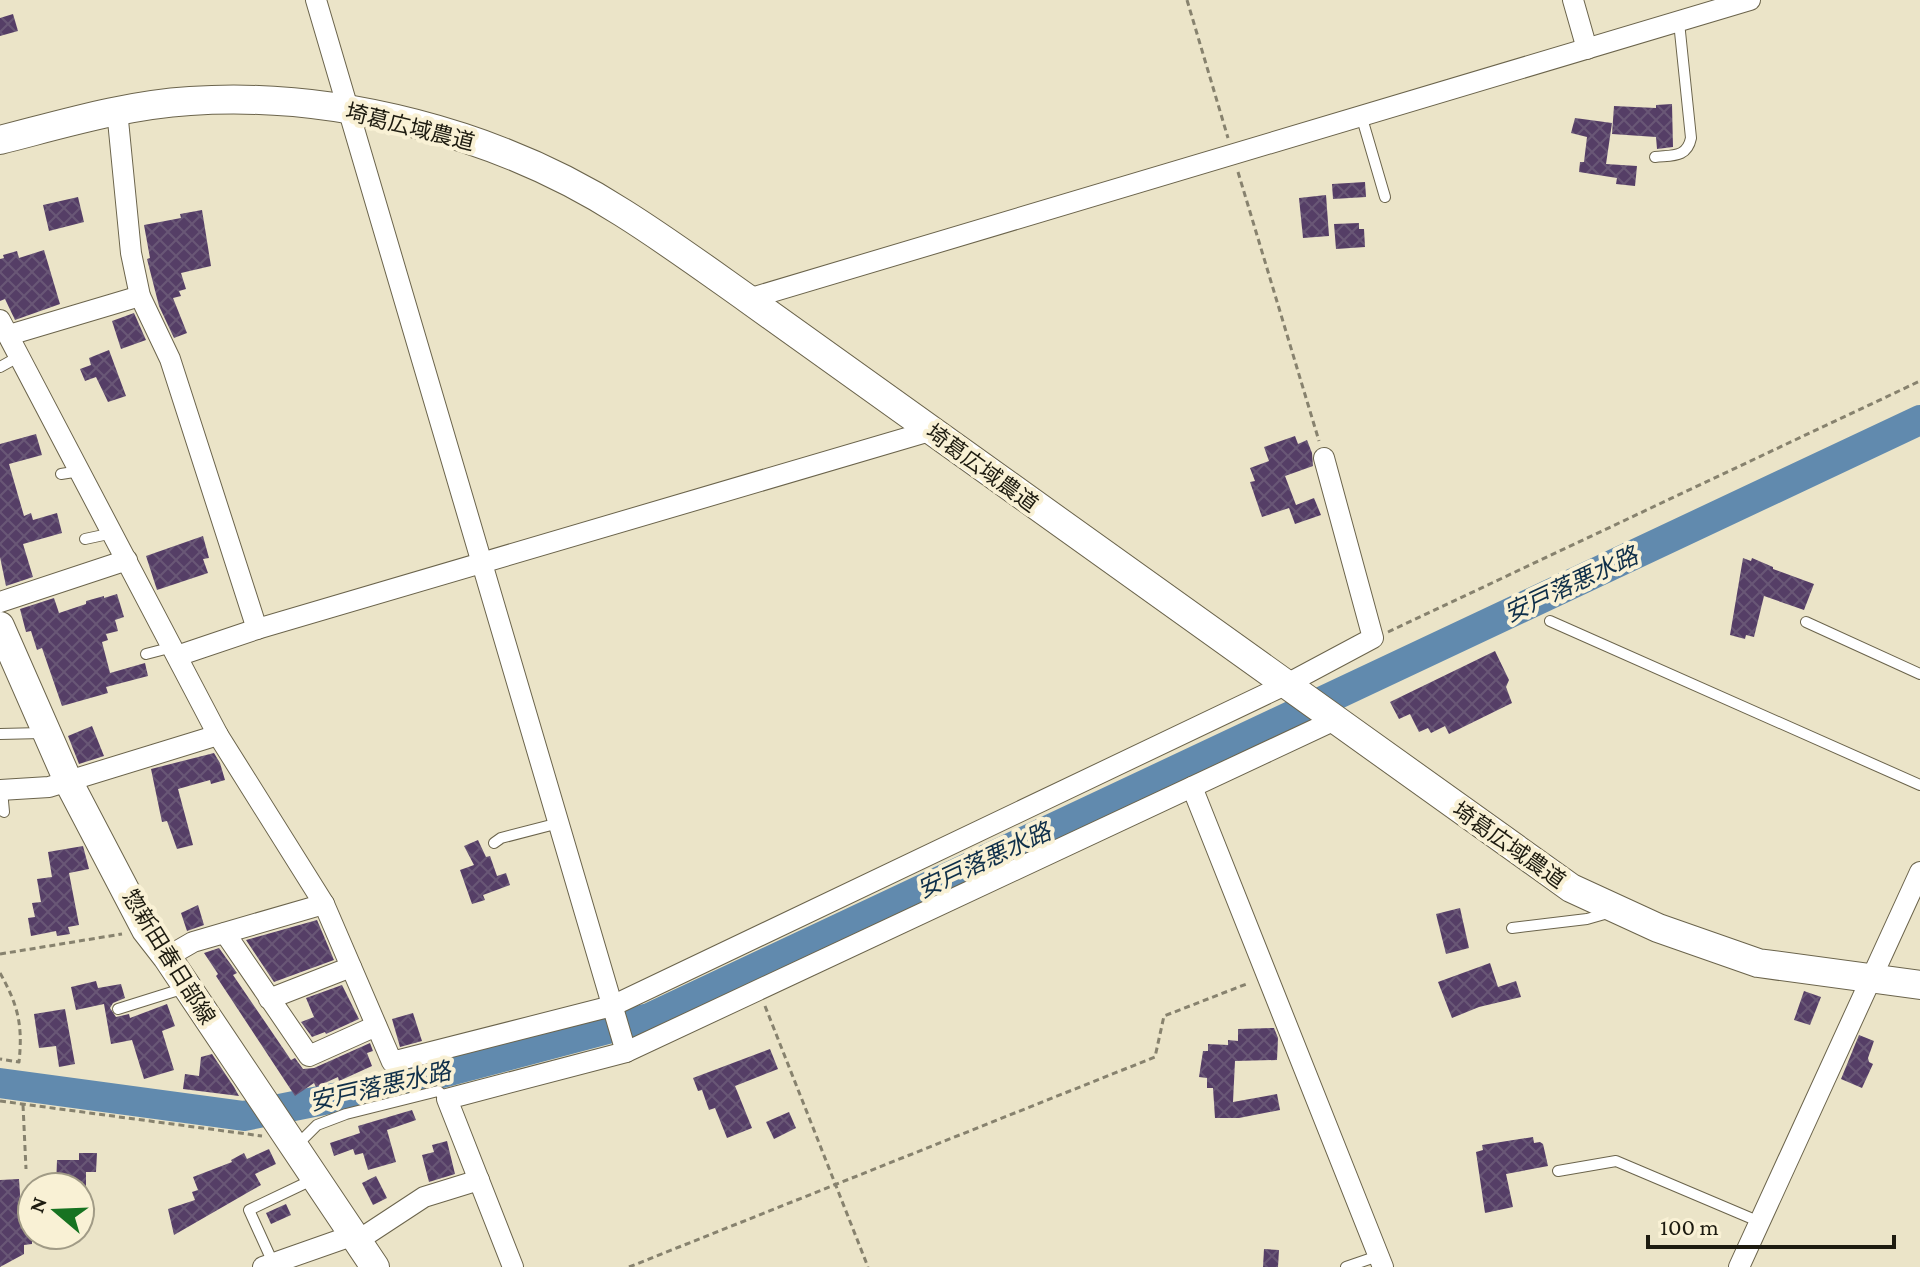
<svg xmlns="http://www.w3.org/2000/svg" width="1920" height="1267" font-family="'Crimson Pro','Noto Sans JP',serif">
	<style>
		.lines { fill: none; stroke-linecap: round; stroke-linejoin: round }
		.river { stroke: #618aae; stroke-width: 30 }
		.building { fill: url(#building-cross-hatch) }
		.lane-casing { stroke: #6b644c; stroke-width: 12 }
		.street-casing { stroke: #6b644c; stroke-width: 22 }
		.secondary-casing { stroke: #6b644c; stroke-width: 30 }
		.path { stroke: #87826e; stroke-width: 3; stroke-dasharray: 6 4; stroke-linecap: butt }
		.lane { stroke: #fff; stroke-width: 10 }
		.street { stroke: #fff; stroke-width: 20 }
		.secondary { stroke: #fff; stroke-width: 28 }
		.labels { text-anchor: middle; dominant-baseline: central; stroke-width: 8; stroke-linejoin: round; paint-order: stroke }
		.street-label { font-size: 22px; fill: #1d1b10; stroke: #f9f1d5 }
		.water-label { font-size: 24px; font-style: italic; fill: #0f2f49; stroke: #f9f1d5 }
	</style>
	<defs>
		<pattern id="building-cross-hatch" width="8" height="8" patternUnits="userSpaceOnUse" patternTransform="scale(2)"><rect width="8" height="8" fill="#553e66"/><path d="M0 0l8 8M0 8l8-8" fill="none" stroke="#695776"/></pattern>
	</defs>
	<rect width="100%" height="100%" fill="#ebe4c8"/>
	<g class="lines">
		<polyline class="river" points="0,1083 244,1116 389,1087 649,1018 1920,420"/>
	</g>
	<g class="building">
		<polygon points="13,14 18,31 0,36 0,18"/>
		<polygon points="1672,104 1673,147 1657,149 1656,137 1612,134 1614,106 1656,108 1656,105"/>
		<polygon points="1575,118 1612,123 1606,164 1637,166 1635,186 1616,184 1617,178 1579,172 1580,162 1584,162 1587,137 1571,133"/>
		<polygon points="1365,182 1366,197 1333,199 1332,184"/>
		<polygon points="1326,195 1329,236 1303,238 1299,198"/>
		<polygon points="78,197 84,222 49,231 43,205"/>
		<polygon points="202,210 211,266 181,273 186,289 179,291 181,296 173,298 187,333 174,338 159,306 147,259 150,258 144,225 181,218 180,214"/>
		<polygon points="1359,223 1359,229 1364,229 1365,247 1336,249 1334,224"/>
		<polygon points="44,250 60,304 15,320 5,299 0,301 0,259 4,258 3,255 17,251 19,258"/>
		<polygon points="134,313 146,340 121,349 112,321"/>
		<polygon points="109,350 126,396 108,402 96,377 85,381 80,369 91,365 89,358"/>
		<polygon points="36,434 42,455 9,464 24,516 31,513 33,520 57,513 62,533 23,544 33,577 6,586 0,557 0,444"/>
		<polygon points="1295,436 1298,444 1307,440 1312,453 1313,466 1285,476 1296,505 1314,498 1321,515 1295,524 1289,508 1262,517 1250,482 1255,481 1250,468 1269,461 1264,447"/>
		<polygon points="203,536 209,558 203,559 208,573 157,590 146,556"/>
		<polygon points="1743,558 1751,561 1752,558 1773,567 1773,569 1814,584 1804,610 1764,596 1754,637 1746,635 1745,639 1730,635"/>
		<polygon points="117,594 124,617 115,620 118,631 106,634 108,640 102,642 110,673 145,663 148,676 106,687 108,693 62,706 42,648 37,650 31,631 26,632 20,609 54,598 59,613 86,604 86,601 104,596 104,598"/>
		<polygon points="1495,651 1509,680 1506,687 1512,703 1449,734 1445,726 1431,733 1428,728 1419,732 1410,714 1399,719 1390,702"/>
		<polygon points="92,726 104,756 79,764 68,736"/>
		<polygon points="214,753 220,763 225,780 211,784 210,780 178,789 193,845 177,849 167,821 162,822 151,769"/>
		<polygon points="478,840 486,857 490,856 497,876 506,873 510,885 483,895 485,900 472,904 460,870 474,865 464,846"/>
		<polygon points="83,846 89,869 69,873 79,925 68,927 70,934 57,936 56,931 31,936 28,918 35,917 32,903 41,902 37,879 52,877 48,852"/>
		<polygon points="198,905 204,925 187,931 181,913"/>
		<polygon points="1460,908 1469,948 1446,954 1436,914"/>
		<polygon points="317,920 334,960 274,982 246,940"/>
		<polygon points="219,948 237,973 233,975 291,1060 295,1058 303,1069 314,1068 370,1043 373,1051 367,1053 372,1066 339,1081 338,1077 316,1087 314,1083 295,1096 216,976 218,974 204,953"/>
		<polygon points="1490,963 1498,987 1516,981 1521,997 1479,1007 1452,1018 1438,982"/>
		<polygon points="96,981 98,988 121,984 125,998 113,1003 110,1008 116,1017 129,1014 130,1018 167,1004 175,1026 162,1031 174,1070 144,1079 132,1040 111,1044 104,1004 76,1010 71,987"/>
		<polygon points="342,985 359,1019 326,1034 325,1032 312,1037 301,1022 314,1017 306,998"/>
		<polygon points="1804,991 1821,997 1810,1025 1794,1020"/>
		<polygon points="65,1009 75,1064 59,1067 56,1046 39,1048 34,1014"/>
		<polygon points="413,1013 422,1041 400,1047 392,1019"/>
		<polygon points="1274,1028 1278,1038 1277,1060 1235,1061 1233,1102 1277,1094 1280,1110 1239,1118 1215,1118 1213,1088 1207,1088 1207,1078 1199,1077 1203,1051 1208,1051 1208,1044 1228,1045 1228,1040 1238,1041 1238,1029"/>
		<polygon points="1859,1035 1874,1041 1868,1058 1869,1062 1873,1064 1862,1088 1841,1079"/>
		<polygon points="770,1049 778,1069 735,1086 752,1128 727,1138 715,1108 709,1110 702,1090 698,1091 693,1078"/>
		<polygon points="212,1054 234,1087 239,1096 183,1089 185,1074 199,1076 201,1057"/>
		<polygon points="412,1110 416,1120 387,1130 396,1162 368,1170 363,1153 355,1155 353,1149 334,1156 330,1143 360,1133 358,1126"/>
		<polygon points="789,1112 796,1128 774,1139 766,1122"/>
		<polygon points="1533,1137 1534,1143 1540,1142 1543,1144 1548,1166 1506,1174 1513,1207 1485,1213 1476,1152 1483,1150 1482,1145"/>
		<polygon points="447,1141 455,1174 429,1182 422,1155 434,1152 432,1145"/>
		<polygon points="269,1149 276,1164 255,1174 261,1185 174,1235 168,1209 195,1200 192,1192 198,1190 193,1177 232,1162 231,1160 244,1153 247,1159"/>
		<polygon points="79,1153 97,1153 96,1172 86,1172 86,1187 56,1187 57,1160 79,1160"/>
		<polygon points="376,1176 387,1198 373,1205 362,1183"/>
		<polygon points="19,1179 21,1209 32,1208 32,1244 24,1245 24,1254 0,1267 0,1180"/>
		<polygon points="286,1204 291,1215 271,1224 266,1213"/>
		<polygon points="1264,1249 1279,1250 1278,1267 1263,1267"/>
	</g>
	<g class="lines">
		<g class="lane-casing">
			<g id="lane">
				<polyline points="1361,115 1385,197"/>
				<path d="M1655 157C1672 155 1687 158 1691 138L1679 22"/>
				<polyline points="0,367 20,356"/>
				<polyline points="61,474 80,471"/>
				<polyline points="85,539 113,533"/>
				<polyline points="1550,621 1920,785"/>
				<polyline points="1806,622 1920,674"/>
				<polyline points="146,654 173,647"/>
				<polyline points="0,734 42,733"/>
				<polyline points="2,790 4,812"/>
				<polyline points="494,843 501,838 559,823"/>
				<polyline points="1512,928 1587,919 1608,913"/>
				<polyline points="118,1009 185,988"/>
				<polyline points="297,1145 317,1125 346,1114 438,1091 447,1099"/>
				<polyline points="1558,1171 1616,1161 1760,1222"/>
				<polyline points="274,1265 249,1210 314,1179"/>
				<polyline points="1346,1267 1378,1256"/>
			</g>
		</g>
		<g class="street-casing">
			<g id="street">
				<polyline points="316,0 626,1052"/>
				<polyline points="1573,0 1587,49"/>
				<polyline points="117,110 131,253 140,296 170,359 257,629 930,431"/>
				<polyline points="748,299 1750,0"/>
				<polyline points="0,320 218,735 324,904 392,1062 612,1006 1285,685 1373,638 1324,458"/>
				<polyline points="9,335 140,296"/>
				<polyline points="0,602 127,560"/>
				<polyline points="177,656 257,629"/>
				<polyline points="1192,787 1383,1267"/>
				<polyline points="0,790 49,787 218,735"/>
				<polyline points="225,933 309,1056 376,1026"/>
				<polyline points="167,957 193,942 324,904"/>
				<polyline points="269,999 351,967"/>
				<polyline points="357,1241 424,1197 479,1180"/>
				<polyline points="263,1267 354,1235"/>
				<polyline points="513,1267 447,1099 626,1052 1335,720"/>
				<polyline points="1739,1267 1920,872"/>
			</g>
		</g>
		<g class="secondary-casing">
			<g id="secondary">
				<path d="M0 140C63 124 125 105 190 101 336 91 500 134 623 213 666 240 707 270 748 299L1571 888 1658 928 1758 963 1920 985"/>
				<polyline points="0,626 68,781 146,930 167,957 375,1267"/>
			</g>
		</g>
		<g class="path">
			<polyline points="1187,0 1228,138"/>
			<polyline points="1238,172 1319,441"/>
			<polyline points="1388,632 1920,381"/>
			<polyline points="0,954 122,934"/>
			<path d="M0 973C18 1005 23 1025 19 1062L0 1059"/>
			<polyline points="765,1006 868,1267"/>
			<polyline points="0,1101 262,1136"/>
			<polyline points="23,1105 26,1169"/>
			<polyline points="629,1267 1155,1057 1164,1016 1249,983"/>
		</g>
		<use href="#lane" class="lane"/>
		<use href="#street" class="street"/>
		<use href="#secondary" class="secondary"/>
	</g>
	<g class="labels">
		<g class="street-label">
			<text transform="translate(410 127) rotate(14)">埼葛広域農道</text>
			<text transform="translate(982 468) rotate(36)">埼葛広域農道</text>
			<text transform="translate(1509 845) rotate(35)">埼葛広域農道</text>
			<text transform="translate(169 957) rotate(58)">惣新田春日部線</text>
		</g>
		<g class="water-label">
			<text transform="translate(1571 584) rotate(-25)">安戸落悪水路</text>
			<text transform="translate(984 860) rotate(-25)">安戸落悪水路</text>
			<text transform="translate(380 1086) rotate(-13)">安戸落悪水路</text>
		</g>
	</g>
	<g transform="translate(56 1211) rotate(289)"><circle r="38" fill="#f9f1d5" stroke="#a19b86" stroke-width="2"/>
	<path d="M0-6L14 30L0 20L-14 30Z" fill="#177321"/>
	<text y="-12" font-size="22" font-weight="bold" text-anchor="middle" fill="#1d1b10">N</text>
	</g>
	<path d="M1648 1235v12h246v-12" fill="none" stroke="#1d1b10" stroke-width="4"/>
	<text x="1660" y="1235" font-size="24" fill="#1d1b10" stroke="#f9f1d5" stroke-width="6" paint-order="stroke">100 m</text>
</svg>
